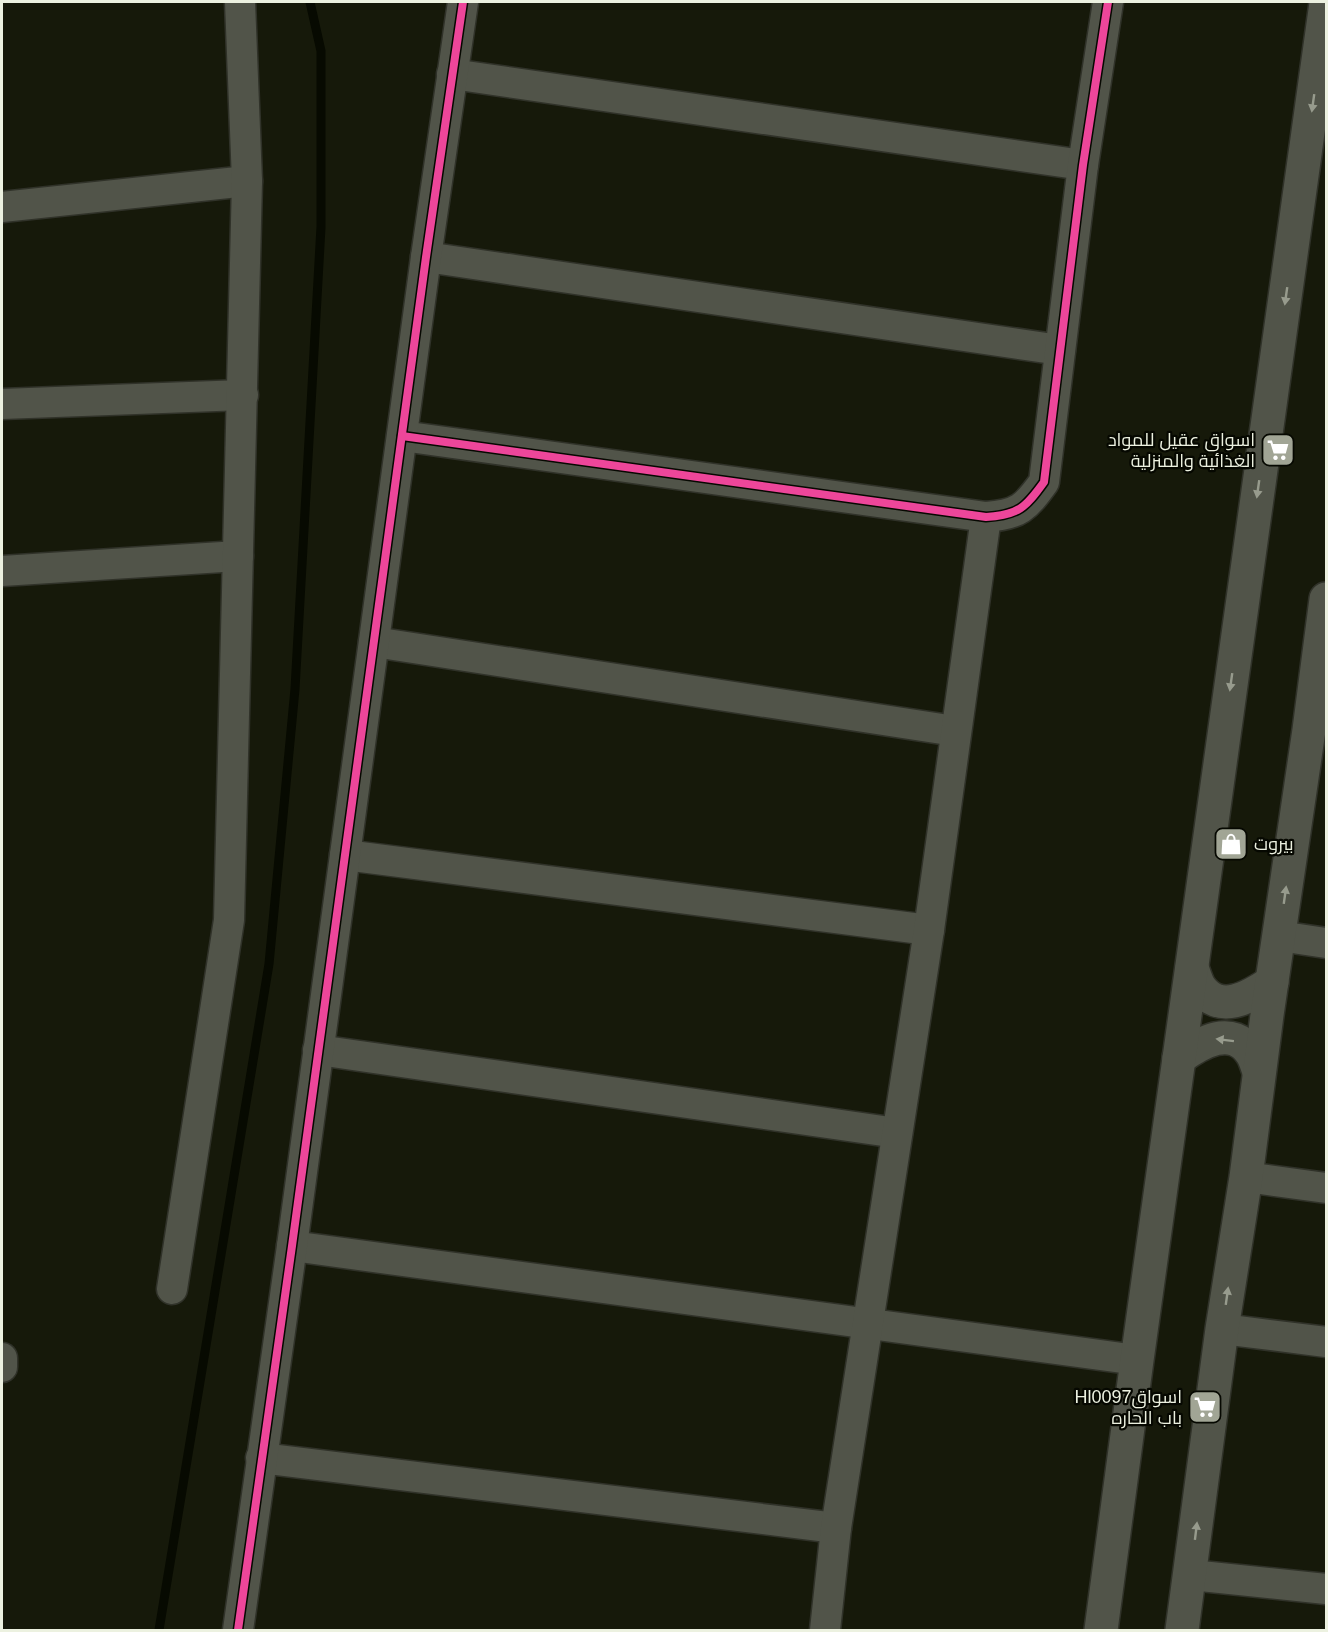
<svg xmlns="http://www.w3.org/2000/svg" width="1328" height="1632" font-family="Arial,Cairo,sans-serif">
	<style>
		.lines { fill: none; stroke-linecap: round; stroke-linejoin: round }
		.stream { stroke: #070a01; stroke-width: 9 }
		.minor-casing { stroke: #303229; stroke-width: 33 }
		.secondary-casing { stroke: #303229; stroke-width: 36 }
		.minor { stroke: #515449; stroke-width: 30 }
		.secondary { stroke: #515449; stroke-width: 33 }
		.cycleway-casing { stroke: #060801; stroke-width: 11 }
		.cycleway { stroke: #ed469a; stroke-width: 8 }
		.oneway { fill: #979b8d }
		.labels { text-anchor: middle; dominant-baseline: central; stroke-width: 4.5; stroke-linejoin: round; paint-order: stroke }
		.poi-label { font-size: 18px; fill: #ecf1e0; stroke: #060801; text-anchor: end }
	</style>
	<rect width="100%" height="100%" fill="#16190a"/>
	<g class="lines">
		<polyline class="stream" points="159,1630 269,964 295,689 321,227 321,51 310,2"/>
		<g class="minor-casing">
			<g id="minor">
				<polyline points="452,74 1083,165"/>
				<polyline points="2,207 247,181"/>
				<polyline points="426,257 1060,350"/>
				<polyline points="2,404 243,395"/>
				<path d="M402 436 986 517C1019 515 1026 507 1044 482L1083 165 1108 2"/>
				<polyline points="2,571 238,556"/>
				<polyline points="374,642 955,731"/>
				<polyline points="345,855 929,930"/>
				<polyline points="1279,936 1326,943"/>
				<polyline points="318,1050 897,1133"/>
				<polyline points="1246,1177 1326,1188"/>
				<polyline points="292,1246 1137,1360"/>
				<polyline points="172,1289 229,920 247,181 240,2"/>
				<polyline points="1222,1329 1326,1342"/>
				<polyline points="2,1358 2,1367"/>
				<polyline points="261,1458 836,1528"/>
				<polyline points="1191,1575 1326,1589"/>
				<polyline points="238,1630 292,1246 426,257 463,2"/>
				<polyline points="825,1630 836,1528 929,930 986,517"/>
			</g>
		</g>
		<g class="secondary-casing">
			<g id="secondary">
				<path d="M1192 968C1194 973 1196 980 1199 986 1219 1016 1250 997 1272 982"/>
				<path d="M1179 1058C1200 1043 1232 1023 1252 1054 1255 1059 1257 1066 1259 1072"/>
				<polyline points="1101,1630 1137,1360 1326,3"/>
				<polyline points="1182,1630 1222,1329 1246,1177 1267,1015 1309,730 1326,599"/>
			</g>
		</g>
		<use href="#minor" class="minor"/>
		<use href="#secondary" class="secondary"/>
		<g class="cycleway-casing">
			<g id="cycleway">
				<path d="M402 436 986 517C1019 515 1026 507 1044 482L1083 165 1108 2"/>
				<polyline points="238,1630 292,1246 426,257 463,2"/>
			</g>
		</g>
		<use href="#cycleway" class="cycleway"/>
	</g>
	<defs><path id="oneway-solid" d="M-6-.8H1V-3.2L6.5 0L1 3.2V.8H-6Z" transform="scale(1.5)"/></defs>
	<g class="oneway">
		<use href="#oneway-solid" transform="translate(1313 103) rotate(98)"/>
		<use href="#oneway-solid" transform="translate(1286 296) rotate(98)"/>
		<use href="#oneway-solid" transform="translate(1258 489) rotate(98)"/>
		<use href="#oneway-solid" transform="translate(1231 682) rotate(98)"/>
		<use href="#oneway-solid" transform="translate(1285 895) rotate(-82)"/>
		<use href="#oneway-solid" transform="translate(1225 1040) rotate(-173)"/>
		<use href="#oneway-solid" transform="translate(1227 1296) rotate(-82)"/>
		<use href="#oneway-solid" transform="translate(1196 1531) rotate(-83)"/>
	</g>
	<defs>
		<g id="supermarket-square" transform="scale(1.725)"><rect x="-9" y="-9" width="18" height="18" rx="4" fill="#a1a595" stroke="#060801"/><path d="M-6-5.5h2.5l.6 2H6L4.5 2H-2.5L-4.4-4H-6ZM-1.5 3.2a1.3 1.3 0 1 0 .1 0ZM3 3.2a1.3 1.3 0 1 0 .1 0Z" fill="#fff"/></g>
		<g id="shop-square" transform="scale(1.725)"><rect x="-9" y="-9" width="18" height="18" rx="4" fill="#a1a595" stroke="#060801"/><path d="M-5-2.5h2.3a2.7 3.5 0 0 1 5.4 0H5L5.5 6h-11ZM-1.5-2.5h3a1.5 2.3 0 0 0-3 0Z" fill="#fff"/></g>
	</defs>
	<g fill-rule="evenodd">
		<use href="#supermarket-square" x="1278" y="450"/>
		<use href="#shop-square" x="1231" y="844"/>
		<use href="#supermarket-square" x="1205" y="1407"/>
	</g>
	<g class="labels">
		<g class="poi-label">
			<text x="1255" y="440">اسواق عقيل للمواد<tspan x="1255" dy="21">الغذائية والمنزلية</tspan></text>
			<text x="1254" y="844" text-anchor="start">بيروت</text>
			<text x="1182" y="1397">Hl0097اسواق<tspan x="1182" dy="21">باب الحاره</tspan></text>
		</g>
	</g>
	<rect width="1328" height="1632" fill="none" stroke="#ecf1e0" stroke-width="6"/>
</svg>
